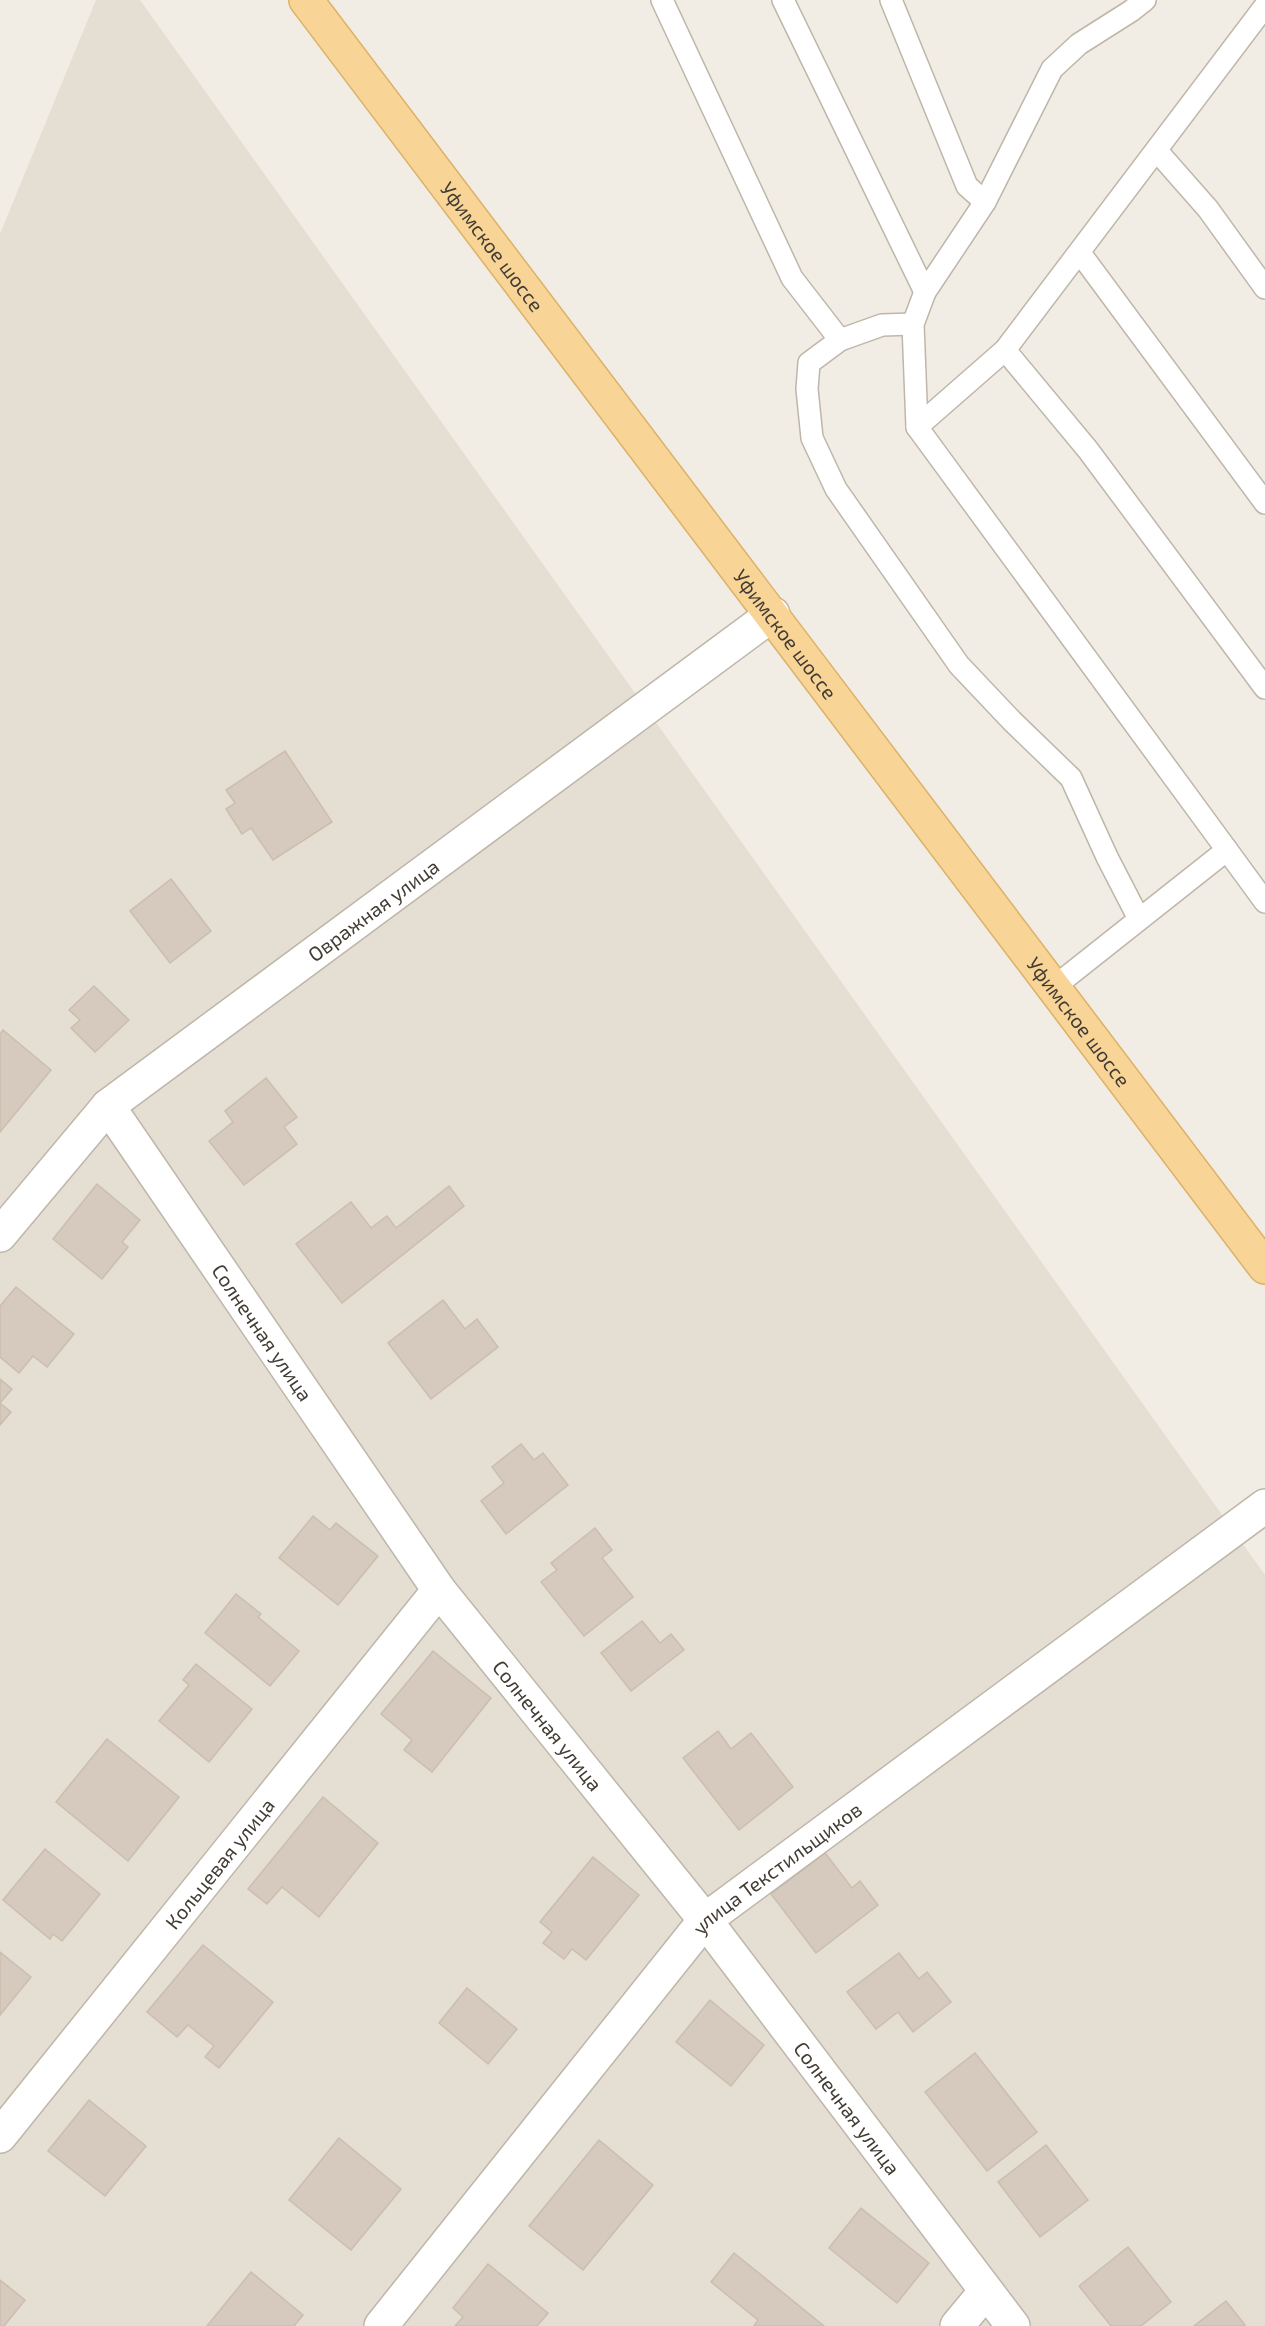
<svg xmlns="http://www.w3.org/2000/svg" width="1265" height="2326" font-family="'Exo 2',sans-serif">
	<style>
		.residential { fill: #e5ded2 }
		.building { fill: #d5cabd; stroke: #ccbeae; stroke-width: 1.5 }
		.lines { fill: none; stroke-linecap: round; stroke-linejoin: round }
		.lane-casing { stroke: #bfb6aa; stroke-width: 24 }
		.street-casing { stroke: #bfb6aa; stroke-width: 36 }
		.primary-casing { stroke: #dcb167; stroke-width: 36 }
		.lane { stroke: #fff; stroke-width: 21 }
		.street { stroke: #fff; stroke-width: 33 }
		.primary { stroke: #f8d596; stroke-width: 33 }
		.labels { text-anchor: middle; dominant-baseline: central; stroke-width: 5; stroke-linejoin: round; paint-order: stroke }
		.street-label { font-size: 20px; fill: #433c34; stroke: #fff }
	</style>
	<rect width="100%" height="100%" fill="#f1ece4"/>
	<polygon class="residential" points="96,0 140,0 1265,1575 1265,2326 0,2326 0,234"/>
	<g class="building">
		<polygon points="285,751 332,822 273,860 251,828 242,834 226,809 235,803 226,790"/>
		<polygon points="171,879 211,931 170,963 130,911"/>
		<polygon points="94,986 129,1020 95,1052 71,1028 80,1020 69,1010"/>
		<polygon points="3,1030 51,1070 0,1132 0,1034"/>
		<polygon points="266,1078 297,1117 284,1127 297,1144 244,1185 209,1141 233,1122 225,1111"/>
		<polygon points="97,1184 140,1220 122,1242 128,1247 102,1279 53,1239"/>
		<polygon points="449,1186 464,1206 342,1303 296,1244 351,1202 371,1228 387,1216 396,1228"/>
		<polygon points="16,1287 74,1334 47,1367 33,1356 19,1373 0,1357 0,1306"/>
		<polygon points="443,1300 465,1329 477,1319 498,1347 431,1399 388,1343"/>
		<polygon points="0,1379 12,1389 0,1403 11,1412 0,1425"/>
		<polygon points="521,1444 534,1460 543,1453 568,1485 506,1534 481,1501 504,1483 492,1467"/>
		<polygon points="313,1516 330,1530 336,1523 378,1556 338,1605 279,1558"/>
		<polygon points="595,1528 612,1550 602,1558 633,1597 584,1636 541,1582 557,1570 551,1563"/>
		<polygon points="236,1594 261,1614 258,1617 299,1651 270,1686 205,1633"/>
		<polygon points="642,1621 660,1643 671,1634 684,1650 631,1691 601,1653"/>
		<polygon points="433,1651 491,1698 432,1772 404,1750 412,1740 381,1714"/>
		<polygon points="196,1664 252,1709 209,1762 159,1721 189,1685 183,1680"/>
		<polygon points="718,1731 731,1749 751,1733 793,1787 739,1830 683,1758"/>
		<polygon points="107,1739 179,1797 128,1861 56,1802"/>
		<polygon points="323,1797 378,1843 319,1917 282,1887 267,1904 248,1889"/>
		<polygon points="45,1849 100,1894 62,1941 53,1934 50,1939 3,1900"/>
		<polygon points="825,1853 852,1888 860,1881 878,1905 816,1953 771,1894"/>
		<polygon points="593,1857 639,1895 586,1960 572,1949 564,1959 543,1943 552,1932 540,1922"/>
		<polygon points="203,1945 273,2002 219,2068 205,2057 214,2046 188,2025 177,2037 147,2012"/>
		<polygon points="0,1952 31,1977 0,2015"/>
		<polygon points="899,1953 919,1979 927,1972 951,2002 913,2032 898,2012 876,2029 847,1992"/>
		<polygon points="467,1988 517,2029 488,2064 439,2023"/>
		<polygon points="710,2000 764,2045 731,2086 676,2042"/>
		<polygon points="975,2053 1037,2132 987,2171 925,2092"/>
		<polygon points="89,2100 146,2146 105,2196 48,2151"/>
		<polygon points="339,2138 401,2189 351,2250 289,2200"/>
		<polygon points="599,2140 653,2185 583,2270 529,2226"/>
		<polygon points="1046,2145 1088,2200 1040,2237 998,2182"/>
		<polygon points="861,2208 929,2263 897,2303 829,2248"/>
		<polygon points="1128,2247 1171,2302 1141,2326 1111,2326 1079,2286"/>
		<polygon points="734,2253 824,2326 754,2326 758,2320 711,2282"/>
		<polygon points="488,2264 548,2313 537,2326 455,2326 463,2317 453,2308"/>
		<polygon points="251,2272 303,2315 294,2326 207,2326"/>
		<polygon points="0,2280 25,2300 4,2326 0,2326"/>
		<polygon points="1226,2301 1245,2325 1243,2326 1194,2326"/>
	</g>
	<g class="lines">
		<g class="lane-casing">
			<g id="lane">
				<polyline points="662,0 792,278 840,340"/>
				<polyline points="783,0 925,292"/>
				<polyline points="891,0 967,186 985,202"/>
				<polyline points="1145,0 1131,11 1079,44 1052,69 985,202 925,292 913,324 917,427 1227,850"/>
				<polyline points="1157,151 1208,209 1265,288"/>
				<polyline points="1080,253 1265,503"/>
				<polyline points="913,324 882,325 840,340 809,363 807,389 812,438 836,489 959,665 1012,721 1071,778 1107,857 1139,919"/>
				<polyline points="1005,350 1088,450 1265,688"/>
				<polyline points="917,427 1005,350 1265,6"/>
				<polyline points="1054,987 1227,850 1265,902"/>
			</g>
		</g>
		<g class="street-casing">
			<g id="street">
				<path id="s1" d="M108 1106 439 1590 705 1920 1013 2326"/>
				<path id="s2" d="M0 1235 108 1106 773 614"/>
				<path id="s3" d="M0 2136 439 1590"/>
				<path id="s4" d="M381 2326 705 1920 1265 1506"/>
				<polyline points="957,2326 986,2291"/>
			</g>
		</g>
		<g class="primary-casing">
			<g id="primary">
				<path id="s5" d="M306 0 1265 1267"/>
			</g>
		</g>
		<use href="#lane" class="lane"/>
		<use href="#street" class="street"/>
		<use href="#primary" class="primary"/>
	</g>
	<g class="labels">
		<g class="street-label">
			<text stroke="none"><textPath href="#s5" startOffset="309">Уфимское шоссе</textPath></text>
			<text stroke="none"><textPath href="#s5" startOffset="795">Уфимское шоссе</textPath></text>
			<text stroke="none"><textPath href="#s2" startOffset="498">Овражная улица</textPath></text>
			<text stroke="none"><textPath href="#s5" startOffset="1281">Уфимское шоссе</textPath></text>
			<text stroke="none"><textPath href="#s1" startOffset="274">Солнечная улица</textPath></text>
			<text stroke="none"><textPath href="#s1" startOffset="760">Солнечная улица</textPath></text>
			<text stroke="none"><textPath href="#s3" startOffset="350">Кольцевая улица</textPath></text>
			<text stroke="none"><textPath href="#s4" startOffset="608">улица Текстильщиков</textPath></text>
			<text stroke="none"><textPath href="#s1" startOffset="1246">Солнечная улица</textPath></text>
		</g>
	</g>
</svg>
